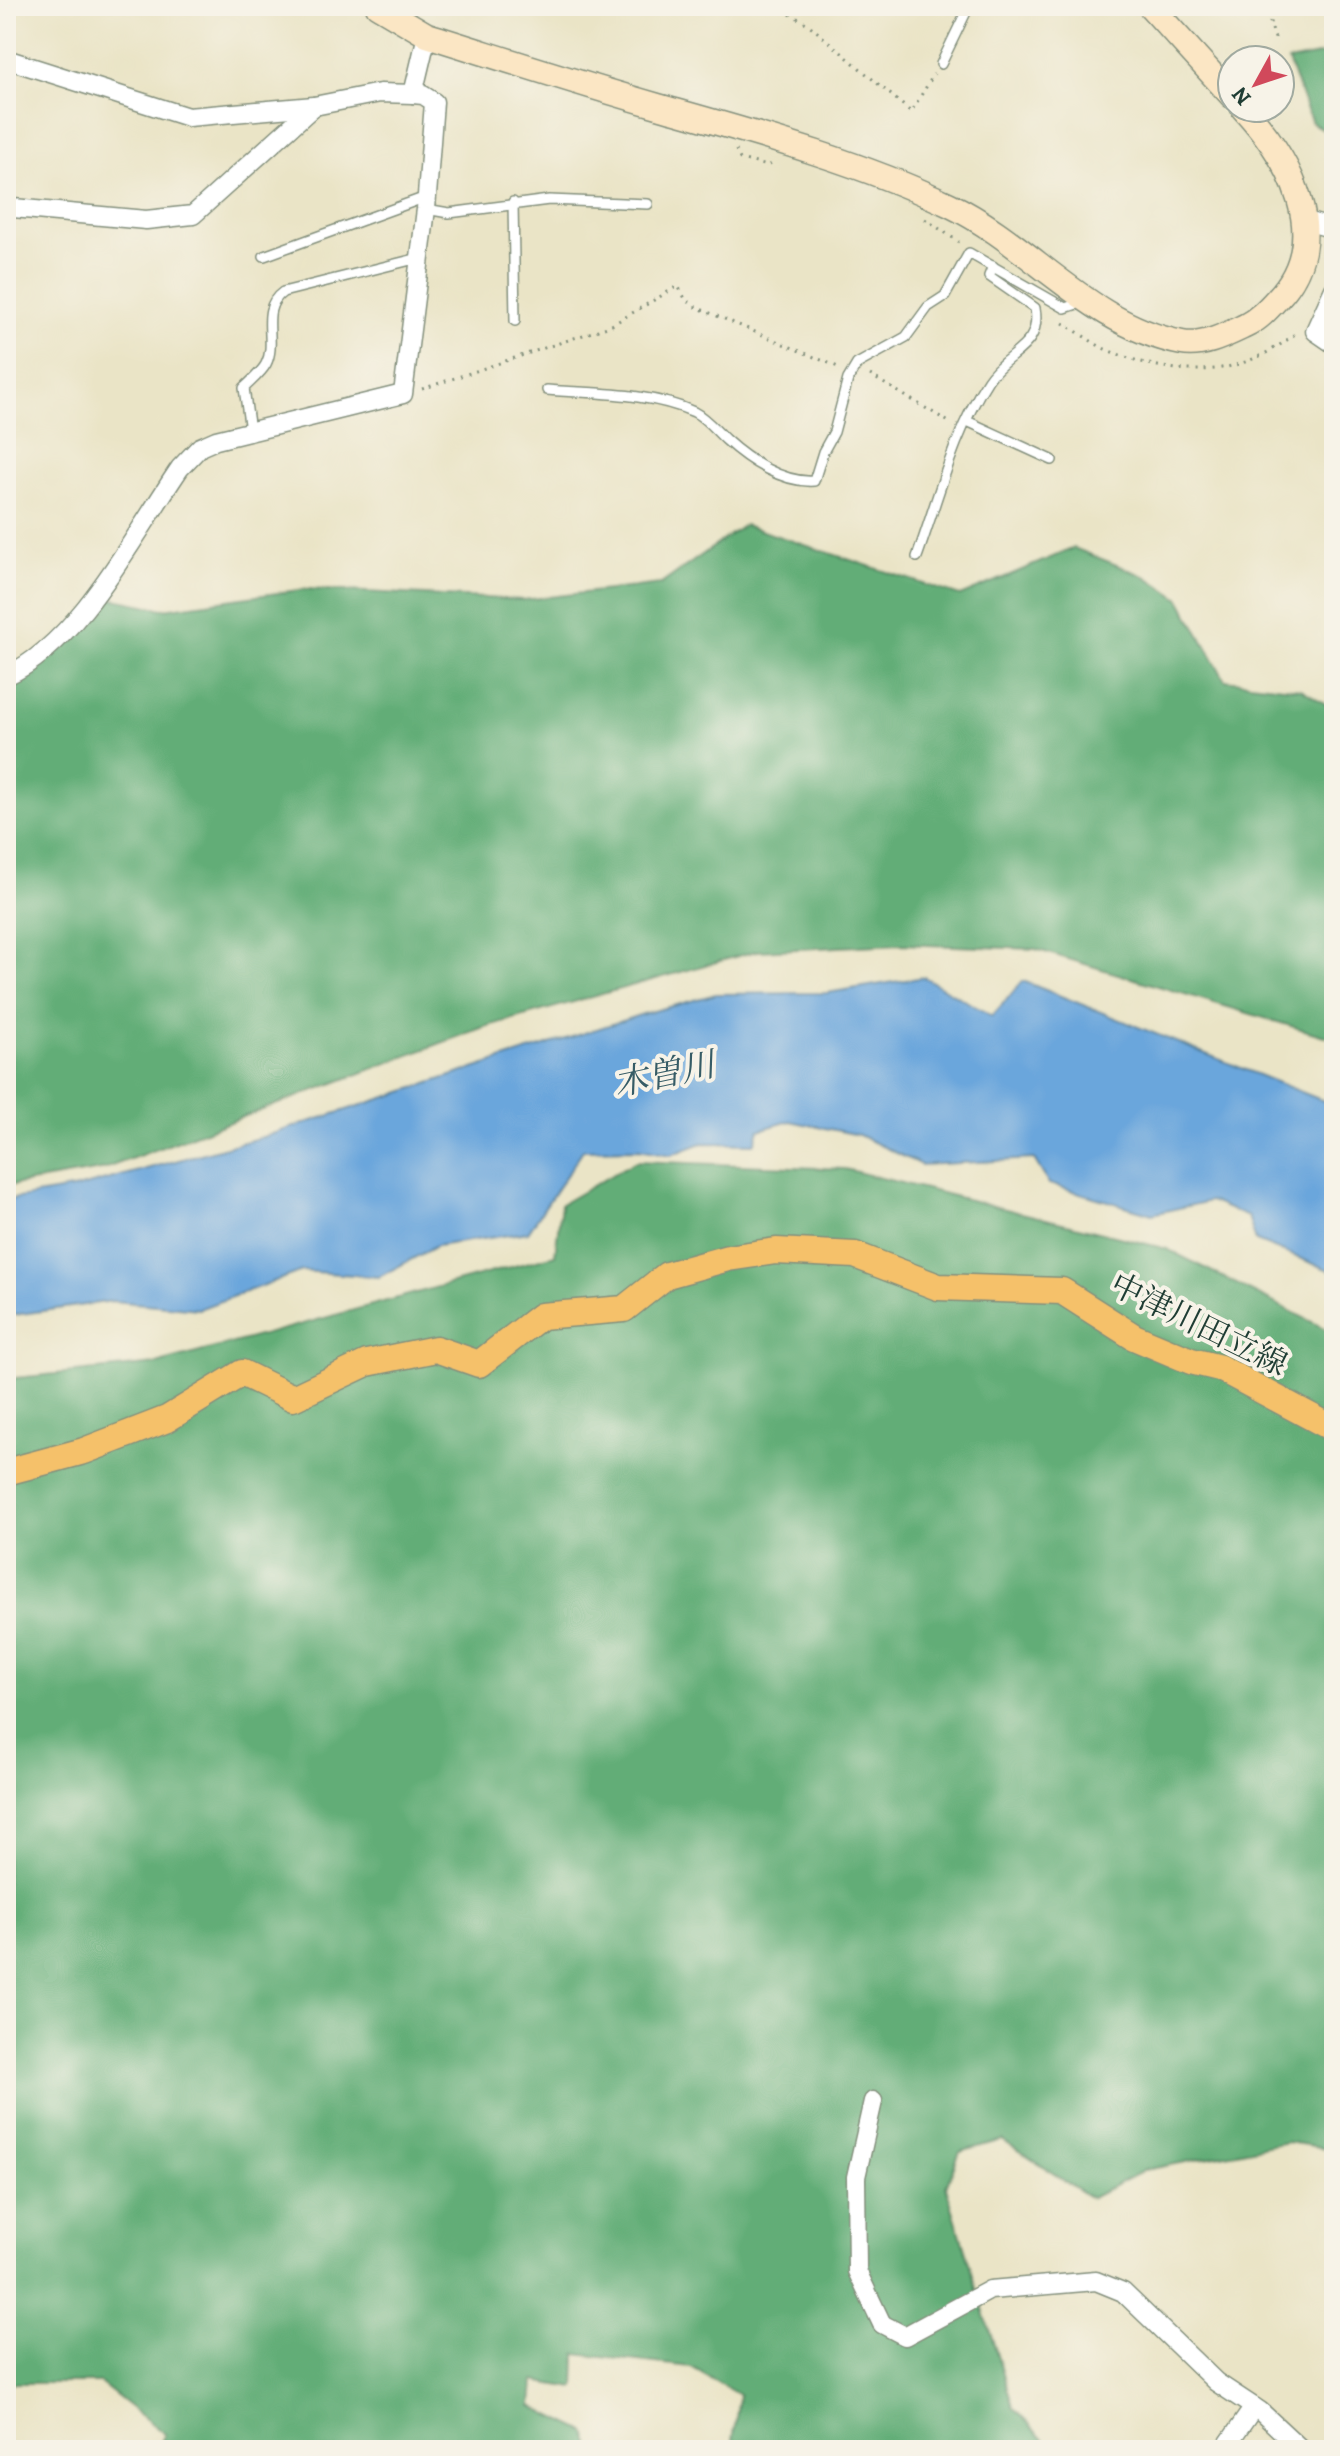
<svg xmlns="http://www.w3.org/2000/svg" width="1340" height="2456" font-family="Alegreya,'Noto Serif JP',serif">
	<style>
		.forest { fill: #62ad77; stroke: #407556; stroke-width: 2 }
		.water { fill: #6ba6dc; stroke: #457288; stroke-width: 2 }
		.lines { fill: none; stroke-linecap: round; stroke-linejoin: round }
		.lane-casing { stroke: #84907d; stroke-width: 12 }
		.street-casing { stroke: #84907d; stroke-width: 21 }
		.secondary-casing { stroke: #84907d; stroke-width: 27 }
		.primary-casing { stroke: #84907d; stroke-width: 29 }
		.path { stroke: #84907d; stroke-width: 3; stroke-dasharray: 2 6; stroke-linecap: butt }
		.lane { stroke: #fff; stroke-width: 9 }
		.street { stroke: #fff; stroke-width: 18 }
		.secondary { stroke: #fbe6c4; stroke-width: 24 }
		.primary { stroke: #f5c16b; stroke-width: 26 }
		.labels { text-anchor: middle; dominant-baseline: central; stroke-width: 8; stroke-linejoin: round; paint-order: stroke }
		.street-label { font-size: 32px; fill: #1f3d34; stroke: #f7f3e8 }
		.water-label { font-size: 34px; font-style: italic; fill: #365c66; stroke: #f7f3e8 }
	</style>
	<rect width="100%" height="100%" fill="#f7f3e8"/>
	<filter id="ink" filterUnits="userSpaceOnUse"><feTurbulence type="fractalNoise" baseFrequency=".0125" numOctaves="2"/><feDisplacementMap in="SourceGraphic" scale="16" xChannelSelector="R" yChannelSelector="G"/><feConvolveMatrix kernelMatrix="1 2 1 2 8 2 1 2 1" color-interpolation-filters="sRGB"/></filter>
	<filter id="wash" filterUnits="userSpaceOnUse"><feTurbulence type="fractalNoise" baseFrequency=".006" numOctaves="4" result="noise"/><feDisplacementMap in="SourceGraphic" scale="32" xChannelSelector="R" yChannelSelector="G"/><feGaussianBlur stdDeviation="1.8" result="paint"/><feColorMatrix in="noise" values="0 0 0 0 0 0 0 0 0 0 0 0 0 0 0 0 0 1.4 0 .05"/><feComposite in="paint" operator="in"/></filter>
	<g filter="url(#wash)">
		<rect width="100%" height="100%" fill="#eae4c6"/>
		<g class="forest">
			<polygon points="1334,52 1334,135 1312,123 1288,61"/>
			<polygon points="744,525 960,596 1074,548 1147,577 1180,599 1225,680 1301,689 1334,709 1334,1039 1035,949 900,944 756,951 484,1027 101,1170 6,1186 6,687 18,685 110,598 163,609 306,589 523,600 661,584"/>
			<polygon points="636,1161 845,1169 1167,1249 1334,1333 1334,2149 1287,2142 1145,2170 1091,2198 1002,2140 960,2152 946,2187 1013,2407 1054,2450 732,2450 739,2395 691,2367 576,2354 575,2388 534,2381 532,2406 586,2432 592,2450 157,2450 165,2434 100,2383 6,2383 6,1379 156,1364 555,1255 561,1204"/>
		</g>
		<polygon class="water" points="924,977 992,1016 1023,981 1334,1105 1334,1272 1256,1241 1248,1217 1210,1201 1152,1214 1049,1184 1034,1159 921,1165 859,1135 790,1121 759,1130 754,1144 702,1143 671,1155 639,1149 583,1150 528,1232 436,1246 379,1277 302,1271 199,1309 113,1301 6,1316 6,1200 77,1188 266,1136 643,1014 716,994 827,993"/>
	</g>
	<g filter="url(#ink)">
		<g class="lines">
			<g class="lane-casing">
				<g id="lane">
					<polyline points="941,64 969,6"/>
					<polyline points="513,202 515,321"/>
					<polyline points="426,209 449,213 549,200 648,204"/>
					<polyline points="264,256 426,197"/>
					<path d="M547 390C594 394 650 392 694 412 706 418 716 431 726 440 749 461 783 483 814 481L823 452 834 432 848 379 857 364 906 337 928 307 945 296 969 253 1065 308 1083 302"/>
					<polyline points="967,421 1052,460"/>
					<path d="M250 431 244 388C251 381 262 372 266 364 278 341 258 310 283 292L419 258"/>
					<path d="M917 557C938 499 954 432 988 380 1007 351 1042 349 1035 308L989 276 993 266"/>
				</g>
			</g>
			<g class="street-casing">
				<g id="street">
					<polyline points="6,59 188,117 314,106 380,93 413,94 427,35"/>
					<polyline points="6,211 13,208 146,220 193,215 314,106"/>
					<polyline points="1306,221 1334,229"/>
					<polyline points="1334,289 1315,331 1334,344"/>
					<path d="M6 676C79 643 134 535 180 468L200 447 216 440 403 394 426 209 434 102 423 95 413 94"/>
					<polyline points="873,2101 856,2177 857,2271 882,2324 905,2336 990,2290 1096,2281 1123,2292 1216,2382 1260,2411 1302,2450"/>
					<polyline points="1224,2450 1254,2407"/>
				</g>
			</g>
			<g class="secondary-casing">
				<g id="secondary">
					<path d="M378 6 427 35C504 59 580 84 658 106 757 134 857 161 950 205 1031 244 1089 325 1182 343 1203 347 1226 335 1245 326 1258 320 1268 309 1277 299 1335 239 1290 159 1243 108"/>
					<polyline points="1150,6 1232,96"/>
				</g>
			</g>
			<g class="primary-casing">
				<polyline id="primary" points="6,1472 84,1451 167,1419 242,1373 293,1398 367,1363 436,1349 479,1364 541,1316 624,1309 667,1275 728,1258 776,1251 855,1255 938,1287 1062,1291 1134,1337 1191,1361 1220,1368 1334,1429"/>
			</g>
			<g class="path">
				<polyline points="776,6 808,24 911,112 934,74"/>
				<polyline points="1275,6 1270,23 1277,44"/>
				<polyline points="736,150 740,159 768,166 773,163"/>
				<polyline points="925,219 959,242"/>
				<path d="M1063 323C1077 331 1091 342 1105 349 1174 378 1237 381 1296 333"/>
				<polyline points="870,375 949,422"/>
				<polyline points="422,389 610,326 678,286 686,300 696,307 838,367"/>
			</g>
			<use href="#lane" class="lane"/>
			<use href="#street" class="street"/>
			<use href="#secondary" class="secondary"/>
			<use href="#primary" class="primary"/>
		</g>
	</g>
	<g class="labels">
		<g class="street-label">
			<text transform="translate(1199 1324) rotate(26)">中津川田立線</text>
		</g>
		<g class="water-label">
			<text transform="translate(664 1074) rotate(-12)">木曽川</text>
		</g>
	</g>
	<rect width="1340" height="2456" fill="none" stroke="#f7f3e8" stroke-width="32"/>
	<g transform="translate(1256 84) rotate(230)"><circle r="38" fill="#f7f3e8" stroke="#a1aaa0" stroke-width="2"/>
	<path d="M0-6L14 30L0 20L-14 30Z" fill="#d1495b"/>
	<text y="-12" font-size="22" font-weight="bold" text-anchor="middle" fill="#1f3d34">N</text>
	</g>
</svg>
